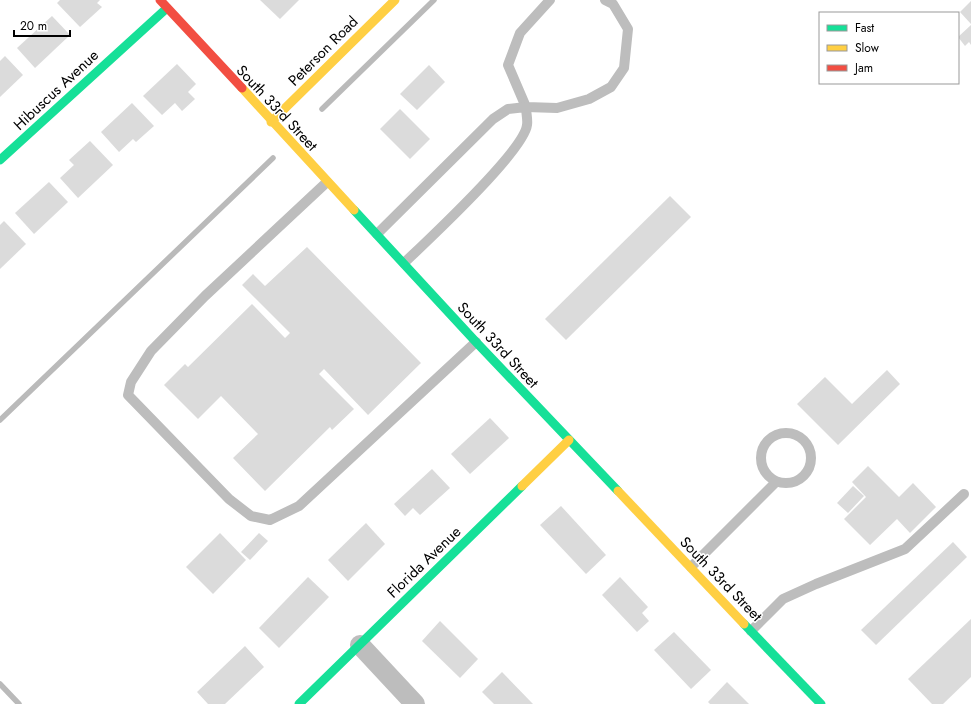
<svg xmlns="http://www.w3.org/2000/svg" width="971" height="704" font-family="Jost,sans-serif">
	<style>
		.lines { fill: none; stroke-linecap: round; stroke-linejoin: round }
		.stream { stroke: #bababa; stroke-width: 5.5 }
		.building { fill: #dbdbdb }
		.lane { stroke: #bdbdbd; stroke-width: 10 }
		.street { stroke: #bdbdbd; stroke-width: 20 }
		.fast { stroke: #16e098; stroke-width: 9 }
		.slow { stroke: #ffcf43; stroke-width: 9 }
		.jam { stroke: #f24e42; stroke-width: 9 }
		.labels { text-anchor: middle; dominant-baseline: central; stroke-width: 3; stroke-linejoin: round; paint-order: stroke }
		.street-label { font-size: 15px; fill: #000; stroke: #fff }
	</style>
	<rect width="100%" height="100%" fill="#fff"/>
	<g class="lines">
		<g class="stream">
			<polyline points="322,109 434,0"/>
			<polyline points="0,420 273,158"/>
			<polyline points="0,684 19,704"/>
		</g>
	</g>
	<g class="building">
		<polygon points="60,0 100,0 97,3 102,7 80,27 57,3"/>
		<polygon points="260,0 299,0 280,19"/>
		<polygon points="971,1 971,24 960,12"/>
		<polygon points="52,16 70,35 35,68 17,48"/>
		<polygon points="971,25 971,45 969,42 965,46 958,37"/>
		<polygon points="5,56 23,75 0,97 0,61"/>
		<polygon points="177,64 196,84 188,92 195,99 182,111 175,103 162,115 143,96"/>
		<polygon points="429,65 445,82 417,110 400,94"/>
		<polygon points="132,103 154,126 136,142 133,139 119,152 101,132"/>
		<polygon points="400,109 430,139 410,159 380,129"/>
		<polygon points="90,141 113,165 78,198 60,178 74,165 69,160"/>
		<polygon points="49,182 68,202 34,234 15,213"/>
		<polygon points="670,196 691,217 566,340 545,319"/>
		<polygon points="4,221 26,244 0,269 0,225"/>
		<polygon points="307,247 421,363 368,415 324,369 319,374 354,409 332,430 330,427 265,491 233,458 258,434 221,396 198,419 164,385 185,364 188,367 252,304 285,338 290,333 242,285 253,274 265,286"/>
		<polygon points="887,370 900,384 838,445 797,404 825,377 852,404"/>
		<polygon points="490,418 509,438 470,474 451,454"/>
		<polygon points="868,466 899,497 913,483 936,507 910,533 897,519 870,545 844,519 866,497 852,482"/>
		<polygon points="432,469 450,488 420,515 413,508 405,516 394,504"/>
		<polygon points="853,486 864,496 848,513 837,503"/>
		<polygon points="561,506 606,555 586,574 540,525"/>
		<polygon points="366,523 385,544 348,581 328,560"/>
		<polygon points="220,533 246,560 213,594 186,567"/>
		<polygon points="259,533 268,541 250,560 241,552"/>
		<polygon points="953,542 967,557 876,645 861,630"/>
		<polygon points="308,577 329,597 279,648 259,628"/>
		<polygon points="620,577 648,607 642,613 649,621 637,632 602,595"/>
		<polygon points="971,619 971,677 943,704 932,704 908,679"/>
		<polygon points="440,621 478,659 460,678 422,641"/>
		<polygon points="674,632 711,670 691,689 654,650"/>
		<polygon points="245,646 264,667 225,704 208,704 197,692"/>
		<polygon points="502,672 533,704 494,704 482,692"/>
		<polygon points="727,682 749,704 710,704 708,702"/>
	</g>
	<g class="lines">
		<g class="lane">
			<polyline points="550,0 520,33 508,65 526,107 557,108 589,99 611,87 624,68 628,29 613,4 605,0"/>
			<polyline points="327,182 205,296 151,351 131,382 128,395 229,499 251,516 270,520 299,506 476,342"/>
			<path d="M377 234 493 119 508 109 526 107C526 113 528 120 527 125 524 151 427 241 404 263"/>
			<circle cx="786" cy="458" r="25"/>
			<polyline points="691,567 776,482"/>
			<polyline points="751,631 783,599 816,584 905,549 964,494"/>
		</g>
		<polyline class="street" points="360,645 415,704"/>
		<g class="fast">
			<polyline points="0,160 167,8"/>
			<polyline points="354,210 476,342 618,491"/>
			<polyline points="744,624 821,704"/>
			<polyline points="299,704 522,486"/>
		</g>
		<g class="slow">
			<polyline points="242,88 354,210"/>
			<polyline points="271,122 395,0"/>
			<polyline points="522,486 569,440"/>
			<polyline points="618,491 744,624"/>
		</g>
		<polyline class="jam" points="160,0 242,88"/>
	</g>
	<g class="labels">
		<g class="street-label">
			<text transform="translate(323 51) rotate(-45)">Peterson Road</text>
			<text transform="translate(56 90) rotate(-43)">Hibuscus Avenue</text>
			<text transform="translate(277 108) rotate(47)">South 33rd Street</text>
			<text transform="translate(498 345) rotate(47)">South 33rd Street</text>
			<text transform="translate(424 562) rotate(-44)">Florida Avenue</text>
			<text transform="translate(721 579) rotate(46)">South 33rd Street</text>
		</g>
	</g>
	<rect x="819" y="12" width="140" height="72" fill="#ffffff" stroke="#999999"/>
	<rect x="827" y="25" width="20" height="6" fill="#16e098" stroke="#999999"/>
	<text x="855" y="32" font-size="12" fill="#000000">Fast</text>
	<rect x="827" y="45" width="20" height="6" fill="#ffcf43" stroke="#999999"/>
	<text x="855" y="52" font-size="12" fill="#000000">Slow</text>
	<rect x="827" y="65" width="20" height="6" fill="#f24e42" stroke="#999999"/>
	<text x="855" y="72" font-size="12" fill="#000000">Jam</text>
	<path d="M14 30v6h56v-6" fill="none" stroke="#000000" stroke-width="2"/>
	<text x="20" y="30" font-size="12" fill="#000000" stroke="#ffffff" stroke-width="3" paint-order="stroke">20 m</text>
</svg>
